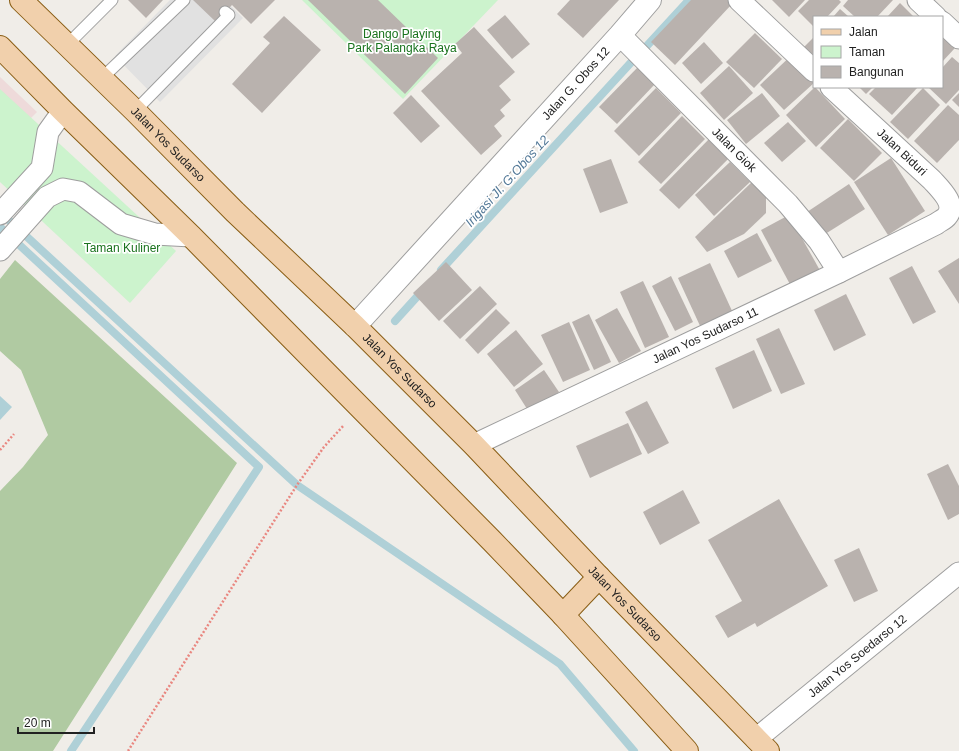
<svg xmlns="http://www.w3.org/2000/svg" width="959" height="751" font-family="Helvetica,sans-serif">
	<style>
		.commercial { fill: #eedada }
		.forest { fill: #b0caa2 }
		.park { fill: #ccf3cd }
		.parking { fill: #e1e1e1 }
		.water { fill: #afd0d7 }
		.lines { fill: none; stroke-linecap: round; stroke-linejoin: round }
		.stream { stroke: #afd0d7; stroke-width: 8 }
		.building { fill: #b9b2ae }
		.service-casing { stroke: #9e9e9e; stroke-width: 13 }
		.minor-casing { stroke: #9e9e9e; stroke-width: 23 }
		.tertiary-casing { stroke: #9e9e9e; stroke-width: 24 }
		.primary-casing { stroke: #895d14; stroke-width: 24 }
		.path { stroke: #e98780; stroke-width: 2.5; stroke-dasharray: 2 2; stroke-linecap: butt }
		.service { stroke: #fff; stroke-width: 11 }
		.minor { stroke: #fff; stroke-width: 21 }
		.tertiary { stroke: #fff; stroke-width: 22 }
		.primary { stroke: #f1d0ac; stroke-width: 22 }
		.labels { text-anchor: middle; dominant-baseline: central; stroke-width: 3.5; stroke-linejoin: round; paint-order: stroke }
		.park-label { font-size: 12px; fill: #1a731e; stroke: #fff }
		.street-label { font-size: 12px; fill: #212121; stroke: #fff }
		.water-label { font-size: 13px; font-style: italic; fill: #517796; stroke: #fff }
	</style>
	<rect width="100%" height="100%" fill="#f0ede8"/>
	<polygon class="commercial" points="0,77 37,112 0,149"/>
	<polygon class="forest" points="15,260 237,463 53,751 0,751 0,491 23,467 48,435 21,370 0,351 0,279"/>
	<g class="park">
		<polygon points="302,0 498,0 403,99"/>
		<polygon points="0,89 176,251 130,303 0,182"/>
	</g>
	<polygon class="parking" points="170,0 225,0 243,18 160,102 115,56"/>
	<polygon class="water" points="0,396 12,407 0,420"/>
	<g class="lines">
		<g class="stream">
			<polyline points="644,49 689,0"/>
			<polyline points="1,213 297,485 560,664 634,751"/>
			<polyline points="0,227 259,467 71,751"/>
			<polyline points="441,270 636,57"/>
			<polyline points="395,321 424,289"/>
		</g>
	</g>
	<g class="building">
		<polygon points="128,0 163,0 146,18"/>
		<polygon points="193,0 275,0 251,24 232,5 216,22"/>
		<polygon points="308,0 378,0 438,58 405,94"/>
		<polygon points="570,0 619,0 583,38 557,14"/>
		<polygon points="691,0 728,0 732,4 675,65 651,42"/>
		<polygon points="772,0 805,0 789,17"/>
		<polygon points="809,0 839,0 841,2 827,17 814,17 814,27 798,11"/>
		<polygon points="848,0 893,0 877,17 855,17 843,6"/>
		<polygon points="900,3 914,17 887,17"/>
		<polygon points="840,9 849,17 833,17"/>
		<polygon points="505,15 530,44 512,59 487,30"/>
		<polygon points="284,16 321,50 262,113 232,84 270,43 263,37"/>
		<polygon points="474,27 515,72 499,86 511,100 500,110 505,116 494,126 502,136 481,155 421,91 462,53 455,44"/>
		<polygon points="755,33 782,59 754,88 726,62"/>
		<polygon points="942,35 955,48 942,62"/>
		<polygon points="814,37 814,56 804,47"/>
		<polygon points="704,42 723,63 701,84 682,63"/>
		<polygon points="794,53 814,75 814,83 784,110 760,85"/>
		<polygon points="952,57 959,63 959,90 946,104 928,87 942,87 942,68"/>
		<polygon points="729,66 753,93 724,120 700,93"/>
		<polygon points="638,67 655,84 617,124 599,107"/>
		<polygon points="815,87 845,119 816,147 786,115"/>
		<polygon points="859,87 873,87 866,94"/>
		<polygon points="876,87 918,87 892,115 869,94"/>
		<polygon points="656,88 681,113 639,156 614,131"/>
		<polygon points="923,88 940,105 908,139 890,122"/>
		<polygon points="762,93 780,116 746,144 727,120"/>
		<polygon points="959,93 959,107 952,100"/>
		<polygon points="411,95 440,126 421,143 393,113"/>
		<polygon points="948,105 959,115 959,140 937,163 914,141"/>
		<polygon points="682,116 705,139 661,184 638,162"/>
		<polygon points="848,119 882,153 854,181 820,148"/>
		<polygon points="788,122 806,141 782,162 764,143"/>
		<polygon points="711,137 731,156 679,209 659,190"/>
		<polygon points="891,158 925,211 888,235 854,182"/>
		<polygon points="611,159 628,203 600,213 583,169"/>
		<polygon points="730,162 750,182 714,216 695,195"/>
		<polygon points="753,181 766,193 766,213 744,234 707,252 695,237"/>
		<polygon points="849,184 865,209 822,236 807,212"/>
		<polygon points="789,215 822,274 793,290 761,230"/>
		<polygon points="757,233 772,261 738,278 724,251"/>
		<polygon points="959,258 959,304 938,271"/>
		<polygon points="446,262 472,290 439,321 413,293"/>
		<polygon points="710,263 733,313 701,328 678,278"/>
		<polygon points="912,266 936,312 913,324 889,278"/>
		<polygon points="671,276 693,322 675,331 652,286"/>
		<polygon points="643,281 669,337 645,348 620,292"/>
		<polygon points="480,286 497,304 460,339 443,321"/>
		<polygon points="846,294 866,335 834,351 814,310"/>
		<polygon points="617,308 641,351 619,363 595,320"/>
		<polygon points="496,309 510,323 478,354 465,340"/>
		<polygon points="589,314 611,362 594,370 572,322"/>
		<polygon points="569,322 590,370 563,382 541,335"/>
		<polygon points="779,328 805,384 781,394 756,339"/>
		<polygon points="516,330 543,364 514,387 487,354"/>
		<polygon points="754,350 772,391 733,409 715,368"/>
		<polygon points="544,370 559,392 529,412 515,390"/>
		<polygon points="647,401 669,443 648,454 625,412"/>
		<polygon points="628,423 642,454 590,478 576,446"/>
		<polygon points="948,464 959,486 959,514 948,520 927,474"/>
		<polygon points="683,490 700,523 660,545 643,512"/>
		<polygon points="779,499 828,586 757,627 755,623 728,638 715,616 742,601 708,540"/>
		<polygon points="859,548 878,591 854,602 834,560"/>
	</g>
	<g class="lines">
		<g class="service-casing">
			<g id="service">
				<polyline points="67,45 112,0"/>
				<polyline points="101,79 184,0"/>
				<polyline points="135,111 229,15 225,12"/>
			</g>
		</g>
		<g class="minor-casing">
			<g id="minor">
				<polyline points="739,0 814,71"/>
				<polyline points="918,0 936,17"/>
				<polyline points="942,22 959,38"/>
				<path id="s1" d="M620 35 788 204 819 241 839 272"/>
				<polyline points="0,214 42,168 48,132 63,111"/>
				<polyline points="0,250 47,197 63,189 79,192 121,224 155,234 191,236"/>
				<path id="s2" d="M474 445 839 272 936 224C940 221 945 219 947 216 957 204 939 188 932 180L831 87"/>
				<path id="s3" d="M756 739 959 573"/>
			</g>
		</g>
		<g class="tertiary-casing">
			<g id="tertiary">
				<path id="s4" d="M355 326 620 35 650 0"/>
			</g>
		</g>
		<g class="primary-casing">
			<g id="primary">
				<path id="s5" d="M21 0 135 111 235 212 355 326 474 445 599 577 768 751"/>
				<polyline points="0,47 63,111 191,236 492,541 563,615 687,751"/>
				<polyline points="563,615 599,577"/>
			</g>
		</g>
		<g class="path">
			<polyline points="0,450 14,434"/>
			<polyline points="128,751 297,485 324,447 344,425"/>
		</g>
		<use href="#service" class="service"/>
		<use href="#minor" class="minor"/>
		<use href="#tertiary" class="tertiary"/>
		<use href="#primary" class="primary"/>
	</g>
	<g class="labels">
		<g class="park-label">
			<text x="402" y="34">Dango Playing<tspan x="402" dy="14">Park Palangka Raya</tspan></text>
			<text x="122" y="248">Taman Kuliner</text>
		</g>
		<g class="street-label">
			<text stroke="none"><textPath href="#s4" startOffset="328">Jalan G. Obos 12</textPath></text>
			<text stroke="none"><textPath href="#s5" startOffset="206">Jalan Yos Sudarso</textPath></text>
			<text stroke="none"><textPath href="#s1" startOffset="162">Jalan Giok</textPath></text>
			<text transform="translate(902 152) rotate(43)">Jalan Biduri</text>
			<text stroke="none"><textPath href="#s2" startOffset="256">Jalan Yos Sudarso 11</textPath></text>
			<text stroke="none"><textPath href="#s5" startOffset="530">Jalan Yos Sudarso</textPath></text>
			<text stroke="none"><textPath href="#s5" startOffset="854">Jalan Yos Sudarso</textPath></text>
			<text stroke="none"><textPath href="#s3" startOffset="131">Jalan Yos Soedarso 12</textPath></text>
		</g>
		<g class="water-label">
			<text transform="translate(507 181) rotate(-48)">Irigasi Jl. G.Obos 12</text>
		</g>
	</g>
	<rect x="813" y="16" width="130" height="72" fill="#ffffff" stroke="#a6a6a6"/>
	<rect x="821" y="29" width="20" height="6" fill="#f1d0ac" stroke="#a6a6a6"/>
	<text x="849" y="36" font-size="12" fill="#212121">Jalan</text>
	<rect x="821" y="46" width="20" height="12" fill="#ccf3cd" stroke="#a6a6a6"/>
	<text x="849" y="56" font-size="12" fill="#212121">Taman</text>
	<rect x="821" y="66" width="20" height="12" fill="#b9b2ae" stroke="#a6a6a6"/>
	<text x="849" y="76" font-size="12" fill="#212121">Bangunan</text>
	<path d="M18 727v6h76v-6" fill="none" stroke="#212121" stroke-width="2"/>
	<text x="24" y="727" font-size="12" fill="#212121" stroke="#ffffff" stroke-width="3" paint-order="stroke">20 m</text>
</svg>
